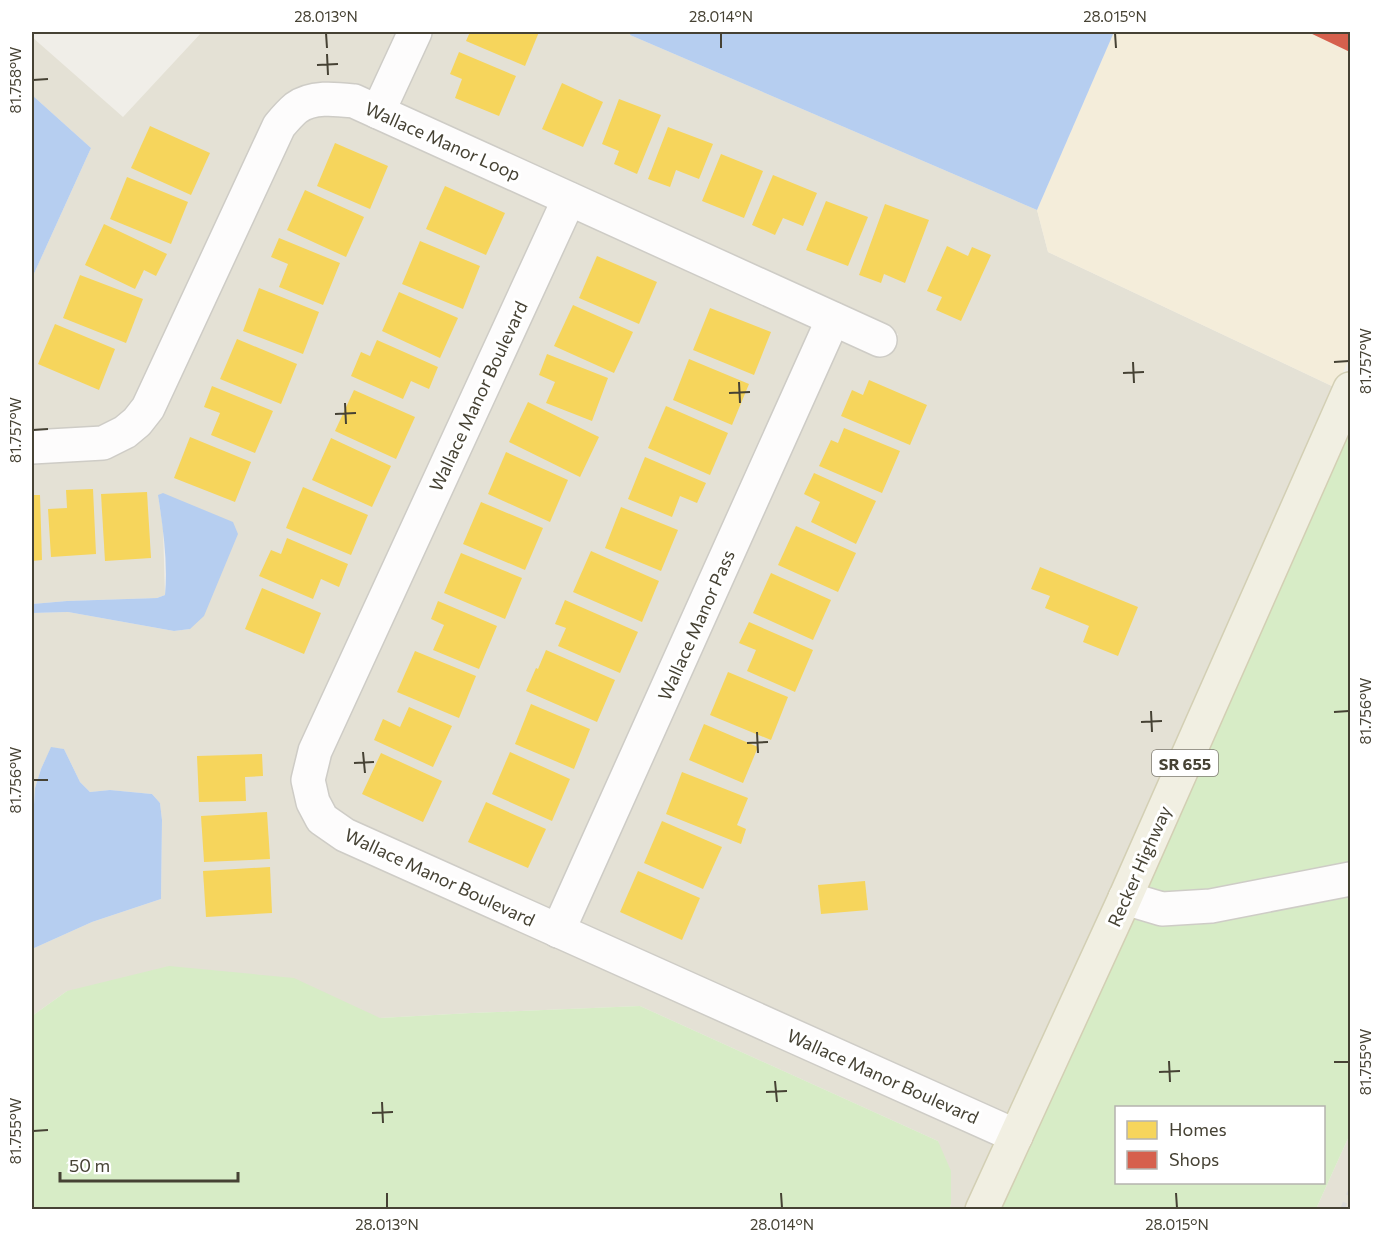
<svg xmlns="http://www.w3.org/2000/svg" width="1382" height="1241" font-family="Commissioner,sans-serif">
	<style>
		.residential { fill: #e4e1d5 }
		.commercial { fill: #f4edda }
		.green { fill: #d7ecc6; fill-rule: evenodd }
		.water { fill: #b6cef0 }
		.homes { fill: #f6d55c }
		.shops { fill: #d6604d }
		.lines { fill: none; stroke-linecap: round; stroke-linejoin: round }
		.minor-casing { stroke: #ceccc6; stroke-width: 36 }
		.major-casing { stroke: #d3cfb4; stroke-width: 36 }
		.minor { stroke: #fdfcfc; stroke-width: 33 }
		.major { stroke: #f1efe2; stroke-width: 33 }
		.rail { stroke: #d9d9d8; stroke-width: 4.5; stroke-dasharray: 8 8; stroke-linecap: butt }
		.ticks { fill: none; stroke: #464234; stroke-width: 2 }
		.labels { text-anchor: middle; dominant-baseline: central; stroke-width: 6; stroke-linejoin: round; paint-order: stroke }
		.shield { fill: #fff; stroke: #7e7b71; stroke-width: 1.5 }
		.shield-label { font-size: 16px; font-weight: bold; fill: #464234 }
		.street-label { font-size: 18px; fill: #464234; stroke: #fff }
		.neatline { fill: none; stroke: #464234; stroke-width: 2 }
		.ticks-label { font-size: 15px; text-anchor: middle; fill: #464234 }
	</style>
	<rect width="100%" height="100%" fill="#f0eee8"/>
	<g class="residential">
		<polygon points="202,32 400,32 371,95 309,89 135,402 127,414 99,431 32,435 32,278 91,148 32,95 32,37 123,117"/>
		<polygon points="430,32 631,32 630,35 1037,210 1048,252 1336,388 1009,1119 575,925 841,336 885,356 898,334 396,106"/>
		<polygon points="350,113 551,204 299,804 998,1142 967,1209 949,1209 951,1204 938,1141 640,1006 471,1013 380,1018 67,991 32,1016 32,949 92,922 161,899 162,820 160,803 152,794 110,790 90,792 80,782 64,749 51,748 41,769 35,788 32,838 32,613 68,612 174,631 190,629 158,495 163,528 165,595 157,598 67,601 32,604 32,459 103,456 291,132 306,117"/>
		<polygon points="576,216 816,325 551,914 353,825 333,811 322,780 328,754"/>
		<polygon points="1350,1134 1350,1209 1316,1209"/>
	</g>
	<polygon class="commercial" points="1114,32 1350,32 1350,356 1336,388 1048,252 1037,210"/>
	<g class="green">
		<polygon points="1350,422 1350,867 1209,893 1164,897 1143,890"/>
		<path d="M1350 892V1134L1316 1209 997 1210 1133 913ZM1116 1108H1324V1182H1116Z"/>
		<polygon points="169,966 294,978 380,1018 471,1013 640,1006 938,1141 951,1171 951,1204 949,1210 32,1209 32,1016 67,991"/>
	</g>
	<g class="water">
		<polygon points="631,32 1114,32 1037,210 630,35"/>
		<polygon points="32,95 91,148 32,278"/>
		<path d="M163 493 233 522 238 534 204 616 190 629 174 631 68 612 32 613V604L67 601 157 598 165 595C168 562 163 528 158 495Z"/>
		<polygon points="51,747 64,749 80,782 90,792 110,790 152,794 160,803 162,820 161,899 92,922 32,949 32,838 35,788 41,769"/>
	</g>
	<g class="homes">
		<polygon points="470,32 539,32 525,66 466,41"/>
		<polygon points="459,52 516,76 499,116 455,98 462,79 450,74"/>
		<polygon points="562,83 603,102 583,147 542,129"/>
		<polygon points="619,99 661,115 637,174 614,164 619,151 602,144"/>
		<polygon points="150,126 210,153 191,195 131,168"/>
		<polygon points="668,127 713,144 699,179 676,170 670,187 648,179"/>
		<polygon points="335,143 388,166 370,209 317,186"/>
		<polygon points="721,154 763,171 744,218 702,201"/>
		<polygon points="773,175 817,193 803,226 783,218 775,235 752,225"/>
		<polygon points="127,177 188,202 171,244 110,219"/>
		<polygon points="445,186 505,213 486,255 426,229"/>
		<polygon points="305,190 364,217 346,257 287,230"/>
		<polygon points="826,201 868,217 848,266 806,250"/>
		<polygon points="885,204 929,220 905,283 884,274 881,283 859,275"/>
		<polygon points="104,224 167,254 156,276 144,270 135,289 85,265"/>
		<polygon points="279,238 340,263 323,305 279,287 288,264 271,257"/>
		<polygon points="420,241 480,266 463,309 402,284"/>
		<polygon points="947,246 968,256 972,247 991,255 961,321 936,310 942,297 927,291"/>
		<polygon points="597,256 657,282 639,324 579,298"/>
		<polygon points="80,275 143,299 126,343 63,318"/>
		<polygon points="259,288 319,312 303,354 243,331"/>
		<polygon points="399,292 458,318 440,358 382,331"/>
		<polygon points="573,305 633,332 614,373 554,346"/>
		<polygon points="710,308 771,332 754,375 693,350"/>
		<polygon points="55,324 115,349 99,390 38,364"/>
		<polygon points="237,339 297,364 281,404 220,379"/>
		<polygon points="377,340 438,367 429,389 411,381 403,399 351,376 361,352 370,356"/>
		<polygon points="547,354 608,378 592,421 546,403 555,382 539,375"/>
		<polygon points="689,359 749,384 732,425 673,400"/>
		<polygon points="869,380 927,405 910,445 841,416 852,390 863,395"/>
		<polygon points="212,386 273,411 255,453 211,435 220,413 204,407"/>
		<polygon points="354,390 415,417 396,459 335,431"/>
		<polygon points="528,402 599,437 580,477 509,442"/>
		<polygon points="666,406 728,433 710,475 648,448"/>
		<polygon points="844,428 900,451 882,493 819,466 831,440 838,443"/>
		<polygon points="190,437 251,462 235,502 174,478"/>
		<polygon points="331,438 391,466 372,507 312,480"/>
		<polygon points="506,452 568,480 550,522 488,494"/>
		<polygon points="645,457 706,483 697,503 680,496 672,517 628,499"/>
		<polygon points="814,473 876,501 856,544 811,522 820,502 804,494"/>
		<polygon points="303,487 368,515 351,555 286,528"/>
		<polygon points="93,489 96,554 51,557 48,509 67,508 66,490"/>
		<polygon points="147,492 151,558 105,561 101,494"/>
		<polygon points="32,495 40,495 42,560 32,561"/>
		<polygon points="481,502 543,528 525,570 463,544"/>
		<polygon points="621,507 678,530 661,571 605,548"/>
		<polygon points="796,526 856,553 838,592 778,565"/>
		<polygon points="287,538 348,564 339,587 321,579 313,599 259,576 271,550 281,554"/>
		<polygon points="591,551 659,581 642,622 573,592"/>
		<polygon points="461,553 522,578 505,619 444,593"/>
		<polygon points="1040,567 1138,607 1118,656 1083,642 1089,626 1045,608 1050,596 1031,589"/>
		<polygon points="771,573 831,600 813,640 753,613"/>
		<polygon points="262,588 321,613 304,654 245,629"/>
		<polygon points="565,600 638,632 620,673 558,646 566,628 555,624"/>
		<polygon points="438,601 497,626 479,669 433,650 444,625 431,619"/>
		<polygon points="749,622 813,650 795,692 747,671 756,650 739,643"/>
		<polygon points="546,650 615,680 597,722 526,691 536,668 538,669"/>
		<polygon points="415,651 476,676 459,718 397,692"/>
		<polygon points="728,672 788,697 771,740 710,715"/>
		<polygon points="531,704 590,729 574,769 515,744"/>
		<polygon points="409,707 452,726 433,767 374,740 383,719 400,727"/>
		<polygon points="704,724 758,747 743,783 689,760"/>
		<polygon points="510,752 570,779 552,821 492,794"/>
		<polygon points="381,753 442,781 423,822 362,794"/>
		<polygon points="262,754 263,776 245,777 246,801 199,802 197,756"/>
		<polygon points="682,772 748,798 737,825 746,829 741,844 666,814"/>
		<polygon points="486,802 546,829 528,868 468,842"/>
		<polygon points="267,812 270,859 204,862 201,816"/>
		<polygon points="662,821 722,847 703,889 644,863"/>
		<polygon points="270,867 272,913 206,917 203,871"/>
		<polygon points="638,871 700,898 682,940 620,912"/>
		<polygon points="865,881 868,910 821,914 818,885"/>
	</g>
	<polygon class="shops" points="1308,32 1350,32 1350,52"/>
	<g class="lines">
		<g class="minor-casing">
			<g id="minor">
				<polyline points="378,112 415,32"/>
				<polyline points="569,199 315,751 308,780 313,802 322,819 345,835 1016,1136"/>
				<path d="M32 447 103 443 125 432 137 422 148 408 279 126C284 120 290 113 296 108 312 96 336 99 354 101L880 340"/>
				<polyline points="1125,898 1162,909 1211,906 1350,879"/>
				<polyline points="558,931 833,319"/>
			</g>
		</g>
		<g class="major-casing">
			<polyline id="major" points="982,1210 1125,898 1350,389"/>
		</g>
		<use href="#minor" class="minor"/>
		<use href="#major" class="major"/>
		<polyline class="rail" points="1342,1210 1350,1191"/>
	</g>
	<path class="ticks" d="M326 33 327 48M721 33V48M1115 33 1116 48M327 54 328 75M317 65 338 64M33 80 48 79M1133 362 1134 383M1334 362 1349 361M1123 373 1144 372M739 382 740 403M729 393 750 392M345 403 346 424M335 414 356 413M33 430 48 429M1151 711 1152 732M1334 712 1349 711M1141 722 1162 721M757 732 758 753M747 743 768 742M363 752 365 773M354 763 374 762M33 780H48M1169 1061 1170 1082M1334 1062H1349M1159 1072 1180 1071M775 1081 777 1102M766 1092 787 1091M382 1102 383 1123M372 1113 393 1112M33 1131 48 1130M387 1193V1208M781 1193 782 1208M1176 1193 1177 1208"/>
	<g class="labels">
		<rect class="shield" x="1152" y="750" width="66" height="26" rx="4.5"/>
		<g class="shield-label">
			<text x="1185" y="763">SR 655</text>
		</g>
		<g class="street-label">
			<text transform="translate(443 141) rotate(24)">Wallace Manor Loop</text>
			<text transform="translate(478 396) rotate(-65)">Wallace Manor Boulevard</text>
			<text transform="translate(696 625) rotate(-66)">Wallace Manor Pass</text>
			<text transform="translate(1139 866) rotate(-66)">Recker Highway</text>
			<text transform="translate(440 877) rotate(25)">Wallace Manor Boulevard</text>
			<text transform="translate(883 1076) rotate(24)">Wallace Manor Boulevard</text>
		</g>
	</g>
	<rect width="1382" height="1241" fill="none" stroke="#ffffff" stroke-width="66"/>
	<rect x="1115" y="1106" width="210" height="78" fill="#ffffff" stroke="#b5b3ae" stroke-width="1.5"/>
	<rect x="1127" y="1121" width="30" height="18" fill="#f6d55c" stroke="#b5b3ae" stroke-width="1.5"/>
	<text x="1169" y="1136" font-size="18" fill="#464234">Homes</text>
	<rect x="1127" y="1151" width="30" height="18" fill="#d6604d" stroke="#b5b3ae" stroke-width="1.5"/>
	<text x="1169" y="1166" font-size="18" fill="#464234">Shops</text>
	<path d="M60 1172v9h178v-9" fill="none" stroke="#464234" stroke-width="3"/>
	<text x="69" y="1172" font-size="18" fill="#464234" stroke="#ffffff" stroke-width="4.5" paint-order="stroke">50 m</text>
	<rect x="33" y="33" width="1316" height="1175" class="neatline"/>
	<g class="ticks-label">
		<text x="326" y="22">28.013°N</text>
		<text x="721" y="22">28.014°N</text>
		<text x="1115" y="22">28.015°N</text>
		<text transform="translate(16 80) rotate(-90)" y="5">81.758°W</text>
		<text transform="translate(1366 361) rotate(-90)" y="5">81.757°W</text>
		<text transform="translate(16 430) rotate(-90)" y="5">81.757°W</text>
		<text transform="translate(1366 711) rotate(-90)" y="5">81.756°W</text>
		<text transform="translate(16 780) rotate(-90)" y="5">81.756°W</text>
		<text transform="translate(1366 1062) rotate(-90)" y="5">81.755°W</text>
		<text transform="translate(16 1131) rotate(-90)" y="5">81.755°W</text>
		<text x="387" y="1230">28.013°N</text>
		<text x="782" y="1230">28.014°N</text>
		<text x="1177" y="1230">28.015°N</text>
	</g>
</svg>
